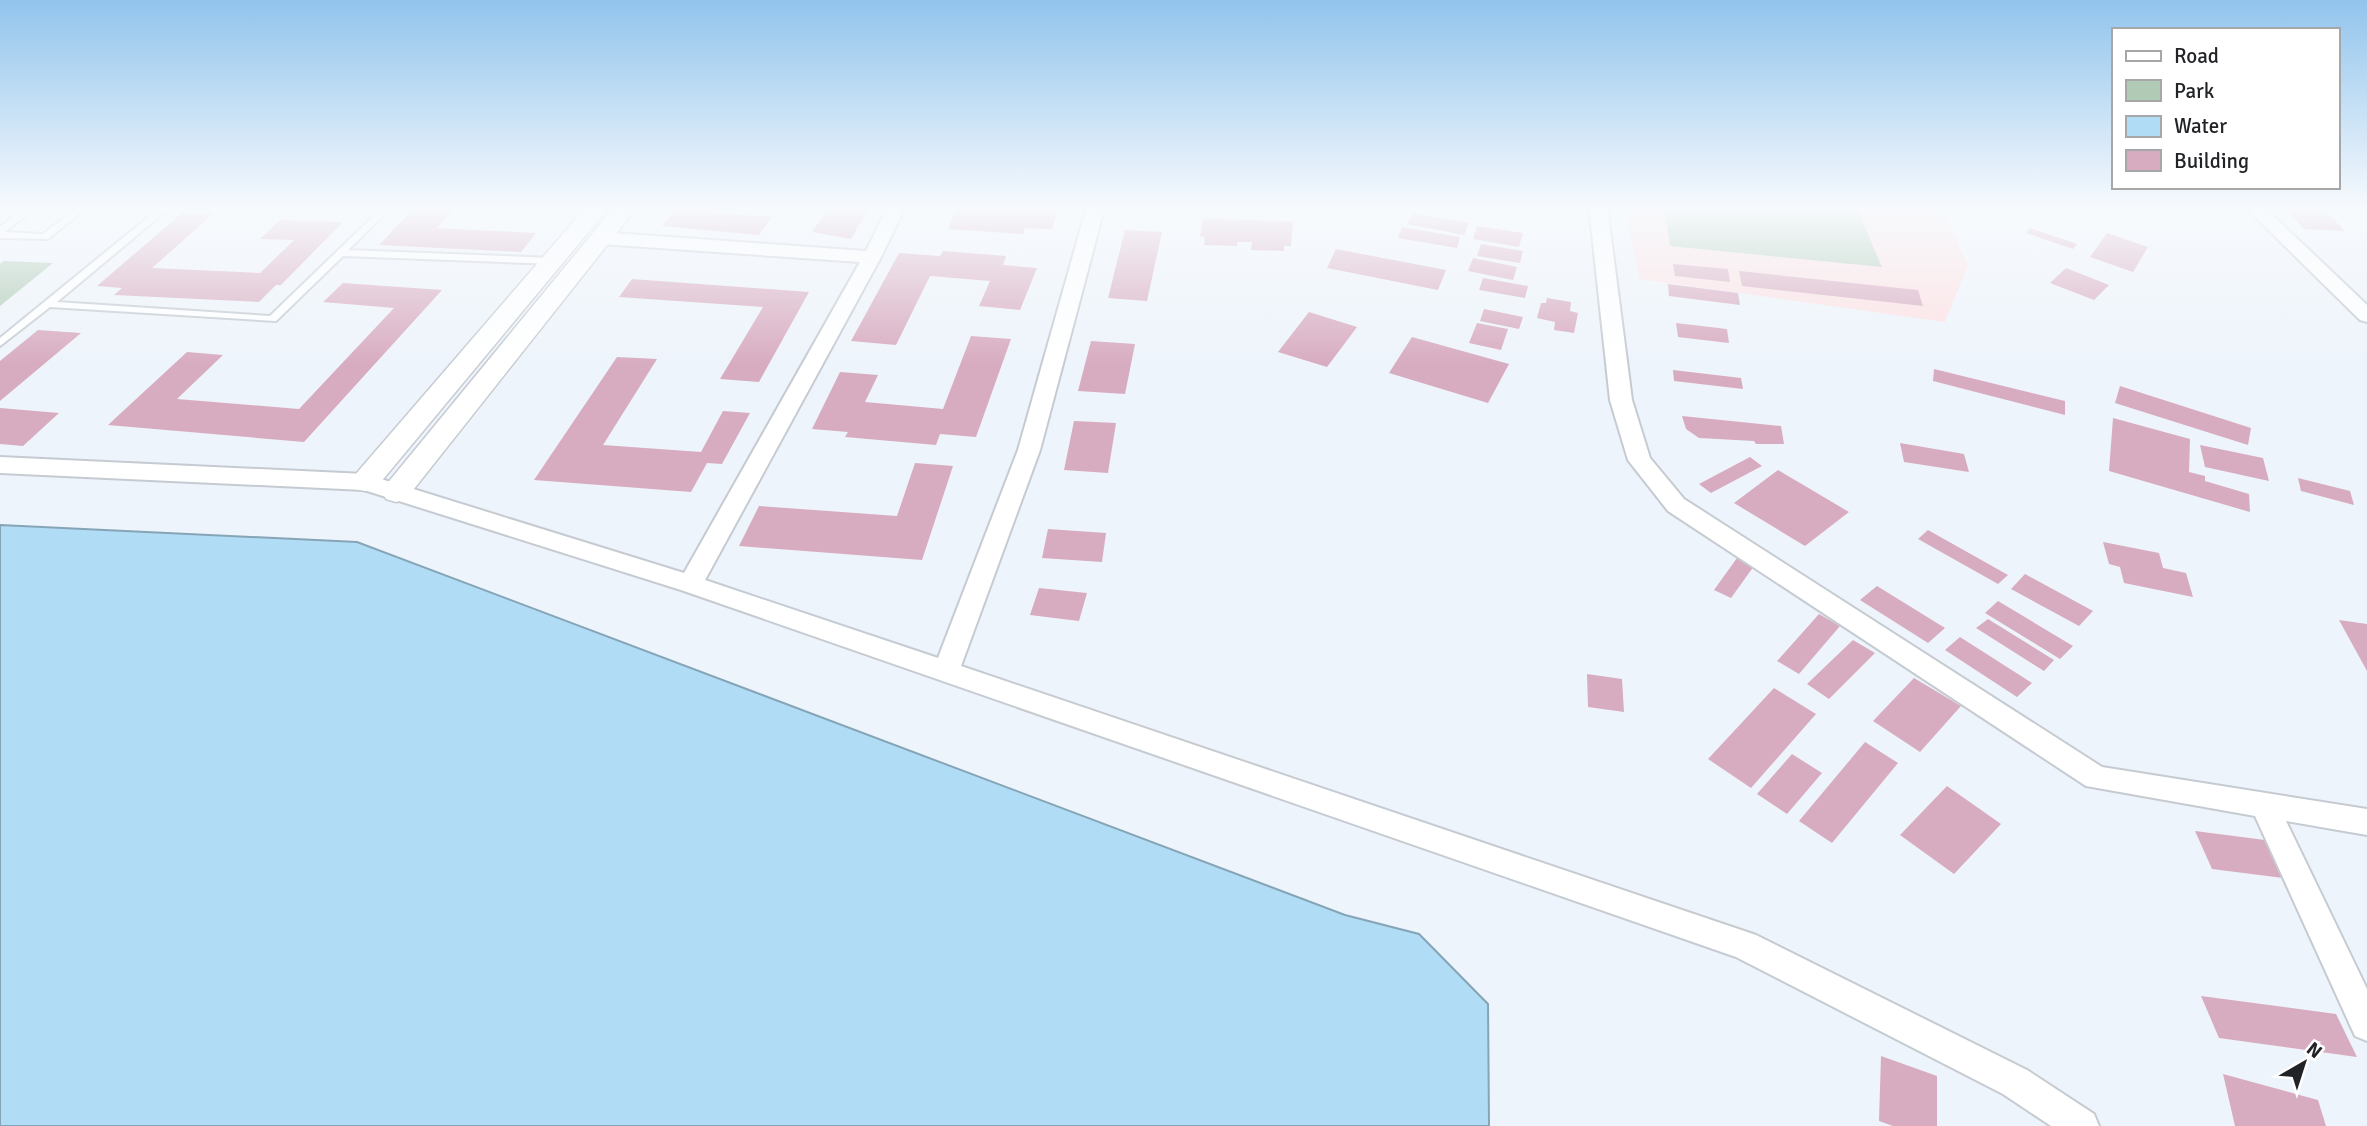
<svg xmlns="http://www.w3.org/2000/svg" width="2367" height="1126" font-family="Signika,sans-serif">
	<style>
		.education { fill: #fde1e3 }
		.green { fill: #b0cab6 }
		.water { fill: #b0ddf5; stroke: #85a5b7; stroke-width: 2 }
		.building { fill: #d8acc0 }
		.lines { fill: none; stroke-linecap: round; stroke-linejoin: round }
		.service-casing { stroke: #c5cbd1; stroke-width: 4 }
		.minor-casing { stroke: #c5cbd1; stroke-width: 4 }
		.tertiary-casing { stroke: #c5cbd1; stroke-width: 3 }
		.service { fill: #fff; fill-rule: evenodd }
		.minor { fill: #fff; fill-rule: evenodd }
		.tertiary { fill: #fff; fill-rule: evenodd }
	</style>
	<rect width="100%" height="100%" fill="#eef4fb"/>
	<polygon class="education" points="1624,206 1941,206 1968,265 1945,322 1640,279"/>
	<g class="green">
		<polygon points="1664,206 1856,206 1882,267 1670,246"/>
		<polygon points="4,261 53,263 0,306 0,264"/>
	</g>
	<polygon class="water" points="0,525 357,542 1345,915 1419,934 1488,1004 1489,1126 0,1126"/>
	<g class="building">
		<polygon points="416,206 457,206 437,228 536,233 521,252 379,245"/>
		<polygon points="678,206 712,206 708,212 772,217 759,235 662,226"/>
		<polygon points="830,206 870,206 851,239 812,232"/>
		<polygon points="958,206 1022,210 1023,206 1059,206 1052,229 1025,228 1023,234 948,229"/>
		<polygon points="1443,206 1479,206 1477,213"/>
		<polygon points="2283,206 2321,206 2345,231 2304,229"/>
		<polygon points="182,213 213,214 152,268 260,273 294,240 260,239 280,220 343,222 281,285 276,285 259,302 114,295 122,288 97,286"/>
		<polygon points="1412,213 1469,223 1464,235 1407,224"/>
		<polygon points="1203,218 1293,222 1291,246 1284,246 1284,251 1251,250 1252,242 1237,242 1237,246 1204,245 1205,237 1200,236"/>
		<polygon points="1477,226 1523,233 1519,247 1473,239"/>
		<polygon points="1402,227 1460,237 1457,248 1398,238"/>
		<polygon points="2030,228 2077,244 2073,249 2026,233"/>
		<polygon points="1125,230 1162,232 1147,301 1108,298"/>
		<polygon points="2107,233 2148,247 2133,272 2090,257"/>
		<polygon points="1481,244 1523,251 1520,263 1477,256"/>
		<polygon points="1336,249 1446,270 1438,290 1327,268"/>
		<polygon points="943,251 1006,256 1003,265 1037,268 1020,310 979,306 990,281 930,276 896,345 851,341 899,253 940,256"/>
		<polygon points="1473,258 1517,267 1513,280 1468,271"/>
		<polygon points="1673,264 1728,269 1730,282 1675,276"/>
		<polygon points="2066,268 2109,285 2094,300 2050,283"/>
		<polygon points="1739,271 1918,290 1923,306 1742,286"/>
		<polygon points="1483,278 1528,286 1525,298 1479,290"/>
		<polygon points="632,279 809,292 759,382 720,379 763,307 619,297"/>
		<polygon points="343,283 442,290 304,442 108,425 187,352 223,355 177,399 299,409 394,308 323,302"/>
		<polygon points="1668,284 1738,293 1740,305 1669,296"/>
		<polygon points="1547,298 1571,302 1570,311 1578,313 1574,333 1554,330 1555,322 1537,318 1541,303 1546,303"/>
		<polygon points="1484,309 1523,317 1519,329 1480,321"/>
		<polygon points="1309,312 1357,327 1327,367 1278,352"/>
		<polygon points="1477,323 1508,329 1501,350 1469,343"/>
		<polygon points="1676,323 1727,329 1729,343 1678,337"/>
		<polygon points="38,330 81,333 0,401 0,361"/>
		<polygon points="971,336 1011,339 976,437 940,434 936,445 845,437 848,432 812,429 840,372 878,375 865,402 943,409"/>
		<polygon points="1412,337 1509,364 1488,403 1389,373"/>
		<polygon points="1091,341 1135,344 1125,394 1078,391"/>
		<polygon points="617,357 657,359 603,445 701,452 723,411 750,413 722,464 707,463 691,492 534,480"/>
		<polygon points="1934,369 2065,401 2065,415 1933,381"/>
		<polygon points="1673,370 1741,378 1743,389 1674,381"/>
		<polygon points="2120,386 2251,428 2248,445 2115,403"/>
		<polygon points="0,408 59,413 23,446 0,444"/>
		<polygon points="1682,416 1781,426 1784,444 1756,444 1754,441 1699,438 1686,429"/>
		<polygon points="2113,418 2190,439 2189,472 2205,476 2205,481 2249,494 2250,512 2109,471"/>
		<polygon points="1074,421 1116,423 1108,473 1064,470"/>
		<polygon points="1900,443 1964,454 1969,472 1904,462"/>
		<polygon points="2200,445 2263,458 2269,481 2205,467"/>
		<polygon points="1750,457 1762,466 1711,493 1699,484"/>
		<polygon points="915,463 953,466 922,560 739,546 759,506 897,516"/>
		<polygon points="1778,470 1849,512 1805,546 1734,503"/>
		<polygon points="2298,478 2350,491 2354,505 2301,491"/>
		<polygon points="1048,529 1106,533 1102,562 1042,558"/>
		<polygon points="1928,530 2008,575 1998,584 1918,539"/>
		<polygon points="2103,542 2159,553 2163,568 2186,573 2193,597 2124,583 2120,567 2109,564"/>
		<polygon points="1737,558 1754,566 1731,598 1714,590"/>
		<polygon points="2025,574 2093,611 2079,626 2011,589"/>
		<polygon points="1877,586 1945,628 1928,643 1860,600"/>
		<polygon points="1039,588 1087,593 1079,621 1030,615"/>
		<polygon points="1998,601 2073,646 2060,659 1985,613"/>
		<polygon points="1819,614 1840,626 1799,674 1777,661"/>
		<polygon points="1988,619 2054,660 2044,671 1976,628"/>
		<polygon points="2339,620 2367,624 2367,671"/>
		<polygon points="1960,637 2032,683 2017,697 1945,650"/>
		<polygon points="1853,640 1875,653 1829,699 1807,684"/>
		<polygon points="1587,674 1622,679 1624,712 1588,707"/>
		<polygon points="1914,678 1961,706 1920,752 1873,721"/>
		<polygon points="1774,688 1816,714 1751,788 1708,759"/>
		<polygon points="1865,742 1898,763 1832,843 1799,821"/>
		<polygon points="1792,754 1822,773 1787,814 1757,794"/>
		<polygon points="1947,786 2001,824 1954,874 1900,835"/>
		<polygon points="2195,831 2265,840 2283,878 2212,869"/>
		<polygon points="2201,996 2336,1014 2357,1057 2219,1038"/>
		<polygon points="1881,1056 1937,1076 1937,1126 1893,1126 1879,1121"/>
		<polygon points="2223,1074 2318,1100 2326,1126 2235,1126"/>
	</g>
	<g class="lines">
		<g class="service-casing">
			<g id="service">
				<polygon points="27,206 37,206 5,232 43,234 79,206 89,206 48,239 0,238 0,227"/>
				<polygon points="162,206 172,206 57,302 270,316 384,206 393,206 348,250 555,258 560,261 555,264 343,256 276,321 50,307 0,346 0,338"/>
			</g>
		</g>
		<g class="minor-casing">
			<g id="minor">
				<polygon points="888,206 906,206 881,257 705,580 938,658 1018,450 1087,206 1105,206 1040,450 961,666 1756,935 2027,1070 2094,1114 2099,1126 2051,1126 2003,1094 1736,957 681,590 364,490 0,473 0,457 365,474 684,573 860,262 601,244 592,238 601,232 866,251"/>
				<polygon points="1589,206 1607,206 1632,400 1650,458 1684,499 2102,767 2367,809 2367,835 2286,821 2367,989 2367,1041 2355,1036 2255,816 2086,786 1668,511 1628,460 1610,400"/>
				<polygon points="2244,206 2263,206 2367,305 2367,322 2360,320"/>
			</g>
		</g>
		<g class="tertiary-casing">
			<g id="tertiary">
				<polygon points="587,206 610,206 375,489 365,491 355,489 351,482 355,475"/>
				<polygon points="615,206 638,206 406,499 396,502 386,499 382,492 386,485"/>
			</g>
		</g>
		<use href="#service" class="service"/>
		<use href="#minor" class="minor"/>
		<use href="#tertiary" class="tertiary"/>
	</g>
	<linearGradient id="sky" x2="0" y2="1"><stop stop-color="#91c4ed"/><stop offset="0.57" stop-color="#f7fafd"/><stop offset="1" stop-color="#f7fafd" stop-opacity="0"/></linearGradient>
	<rect width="2367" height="364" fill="url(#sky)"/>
	<rect x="2112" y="28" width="228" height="161" fill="#ffffff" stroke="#a6a7a8" stroke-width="2"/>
	<rect x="2126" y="51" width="35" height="10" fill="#ffffff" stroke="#a6a7a8" stroke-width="2"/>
	<text x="2174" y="63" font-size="21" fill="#212326">Road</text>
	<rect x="2126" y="80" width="35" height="21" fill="#b0cab6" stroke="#a6a7a8" stroke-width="2"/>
	<text x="2174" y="98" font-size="21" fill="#212326">Park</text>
	<rect x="2126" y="116" width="35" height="21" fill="#b0ddf5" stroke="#a6a7a8" stroke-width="2"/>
	<text x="2174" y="133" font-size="21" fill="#212326">Water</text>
	<rect x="2126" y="150" width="35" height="21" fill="#d8acc0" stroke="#a6a7a8" stroke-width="2"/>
	<text x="2174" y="168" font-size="21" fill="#212326">Building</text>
	<g transform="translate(2304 1063) rotate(39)" stroke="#ffffff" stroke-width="5" paint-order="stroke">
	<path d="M0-5L12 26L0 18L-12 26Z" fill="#212326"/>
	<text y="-10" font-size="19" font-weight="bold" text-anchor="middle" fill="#212326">N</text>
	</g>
</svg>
